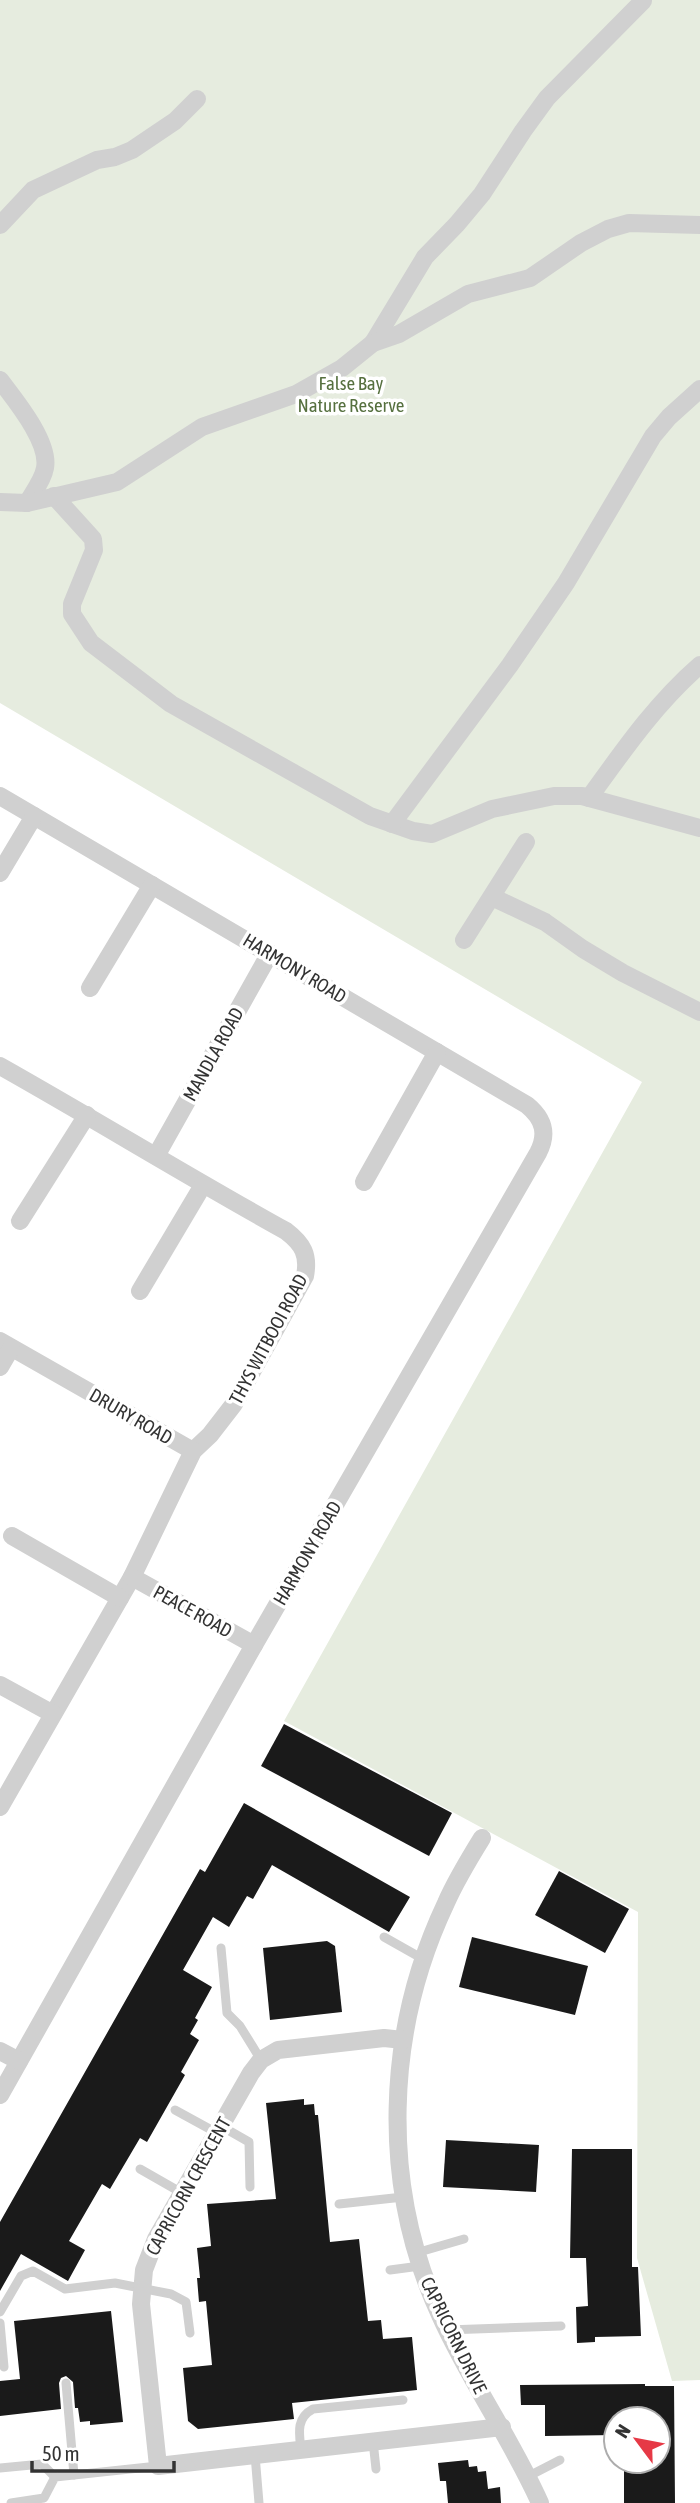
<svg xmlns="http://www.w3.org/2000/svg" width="700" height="2503" font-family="'Asap Condensed',sans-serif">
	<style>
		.green { fill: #e6ecdf }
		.building { fill: #1a1a1a }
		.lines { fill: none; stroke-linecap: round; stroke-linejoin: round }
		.service { stroke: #d0d0d0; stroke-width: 9 }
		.minor { stroke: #d0d0d0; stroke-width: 18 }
		.labels { text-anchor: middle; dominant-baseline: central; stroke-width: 7; stroke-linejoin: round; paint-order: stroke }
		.park-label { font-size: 19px; fill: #56703f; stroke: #fff }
		.street-label { font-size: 19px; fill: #333; stroke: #fff }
	</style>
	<rect width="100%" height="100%" fill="#fff"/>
	<polygon class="green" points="0,0 700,0 700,2380 672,2381 637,2258 638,1912 284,1721 642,1082 0,703"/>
	<g class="building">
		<polygon points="284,1724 452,1813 429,1856 261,1766"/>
		<polygon points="244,1803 410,1897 389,1932 272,1865 253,1899 247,1896 229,1927 213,1917 183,1970 212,1987 195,2018 198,2020 190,2034 199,2040 181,2072 185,2075 147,2142 140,2138 110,2189 102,2184 69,2241 85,2250 68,2281 21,2254 0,2291 0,2222 200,1869 205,1872"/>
		<polygon points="559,1871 629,1909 605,1953 535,1915"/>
		<polygon points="472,1937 588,1966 575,2015 459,1987"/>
		<polygon points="327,1941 335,1946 342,2012 270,2020 263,1948"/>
		<polygon points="304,2099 304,2105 314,2104 315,2115 318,2115 330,2242 359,2239 368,2321 381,2320 383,2339 412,2337 417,2390 292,2403 294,2419 198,2429 188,2421 183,2368 212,2365 206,2301 199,2302 197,2278 200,2278 197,2248 211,2246 207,2204 276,2199 266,2103"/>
		<polygon points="446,2140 539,2145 536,2192 443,2187"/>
		<polygon points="572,2149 632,2149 632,2267 638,2267 641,2336 595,2337 595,2342 577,2343 576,2307 588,2306 586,2258 570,2258"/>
		<polygon points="111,2311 123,2422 90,2425 90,2421 80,2422 78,2408 75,2408 73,2382 66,2376 61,2378 59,2383 61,2409 0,2416 0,2381 20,2379 14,2321"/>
		<polygon points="645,2384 645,2386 674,2386 675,2503 624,2503 624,2461 658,2461 658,2419 616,2419 616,2435 545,2436 545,2405 521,2405 520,2385"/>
		<polygon points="468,2460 469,2467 477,2466 478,2472 486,2471 488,2489 500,2487 501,2503 448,2503 446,2481 440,2481 438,2463"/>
	</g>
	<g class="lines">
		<g class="service">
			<polyline points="384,1937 423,1959"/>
			<polyline points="221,1948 227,2013 240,2026 261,2060"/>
			<polyline points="175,2110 217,2133"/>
			<polyline points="221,2126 249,2142 250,2187"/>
			<polyline points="140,2169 182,2193"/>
			<polyline points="339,2204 403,2197"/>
			<polyline points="416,2253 464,2239"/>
			<polyline points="390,2270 420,2266"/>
			<polyline points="0,2312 21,2276 33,2271 65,2289 115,2283 171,2294 186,2302 190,2333"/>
			<polyline points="0,2323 4,2367"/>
			<polyline points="447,2330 561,2326"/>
			<polyline points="66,2383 74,2475"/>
			<polyline points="373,2441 376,2469"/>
			<path d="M301 2449C299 2433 296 2418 313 2409L403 2400"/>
			<polyline points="255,2455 259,2503"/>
			<polyline points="0,2468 42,2464 55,2477"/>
			<polyline points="527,2477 560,2460"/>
			<polyline points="11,2503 44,2498 55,2477 158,2466"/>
		</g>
		<g class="minor">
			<polyline points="0,225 33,190 97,160 115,157 132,150 175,121 197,99"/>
			<polyline points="373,343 425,257 457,224 482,194 523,131 547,98 643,1"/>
			<path d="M0 380C15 400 50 442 45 468 43 480 33 493 27 503"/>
			<polyline points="54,496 93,539 94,550 72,604 72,614 91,643 171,704 370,816 413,831 432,834 492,809 554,796 582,796 700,828"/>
			<polyline points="0,502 27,503 117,482 202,427 296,394 342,368 373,343 399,334 468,294 530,278 581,243 608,229 629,223 700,225"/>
			<path d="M0 796 527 1105C544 1119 548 1134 538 1153L254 1645 0 2095"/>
			<path d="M589 798C623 751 656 703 700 665"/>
			<polyline points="392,824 510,665 566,583 653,436 669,417 700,389"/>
			<polyline points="0,873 34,816"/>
			<polyline points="492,897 545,922 583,949 623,973 700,1012"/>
			<polyline points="464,940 526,842"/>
			<polyline points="90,988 152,885"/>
			<path d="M0 1066C96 1120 190 1178 286 1231 303 1244 309 1255 305 1276L234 1404 210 1435 193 1451 132 1577 0 1807"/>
			<polyline points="156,1156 270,953"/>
			<polyline points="364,1182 437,1052"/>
			<polyline points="20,1221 87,1115"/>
			<polyline points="140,1291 203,1185"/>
			<polyline points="0,1341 193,1451"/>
			<polyline points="0,1367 11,1348"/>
			<polyline points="12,1536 120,1598"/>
			<polyline points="132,1577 254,1645"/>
			<polyline points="0,1685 53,1714"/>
			<path d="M482 1838C469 1859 456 1880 446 1903 385 2032 380 2185 440 2315 469 2380 511 2438 540 2503"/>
			<polyline points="403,2040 384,2038 278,2050 261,2060 251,2073 156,2239 144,2270 141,2304 158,2466 502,2427"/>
			<polyline points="0,2051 19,2061"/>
		</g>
	</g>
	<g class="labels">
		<g class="park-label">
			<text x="351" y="383">False Bay<tspan x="351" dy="22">Nature Reserve</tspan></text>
		</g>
		<g class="street-label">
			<text transform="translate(295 968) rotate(31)">HARMONY ROAD</text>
			<text transform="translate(213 1054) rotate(-61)">MANDLA ROAD</text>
			<text transform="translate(268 1339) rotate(-62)">THYS WITBOOI ROAD</text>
			<text transform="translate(131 1416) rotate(30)">DRURY ROAD</text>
			<text transform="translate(307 1553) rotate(-60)">HARMONY ROAD</text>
			<text transform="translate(193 1611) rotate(29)">PEACE ROAD</text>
			<text transform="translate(188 2186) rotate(-61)">CAPRICORN CRESCENT</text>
			<text transform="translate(454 2335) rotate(64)">CAPRICORN DRIVE</text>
		</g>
	</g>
	<g transform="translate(637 2440) rotate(302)"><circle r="33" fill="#ffffff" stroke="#adadad" stroke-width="2"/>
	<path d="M0-5L12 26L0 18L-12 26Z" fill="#e63946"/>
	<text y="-10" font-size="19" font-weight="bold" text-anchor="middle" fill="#333333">N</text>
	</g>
	<path d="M32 2461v10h142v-10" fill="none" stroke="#333333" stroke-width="3.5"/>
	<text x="42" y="2461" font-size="21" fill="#333333" stroke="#ffffff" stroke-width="5" paint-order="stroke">50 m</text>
</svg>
